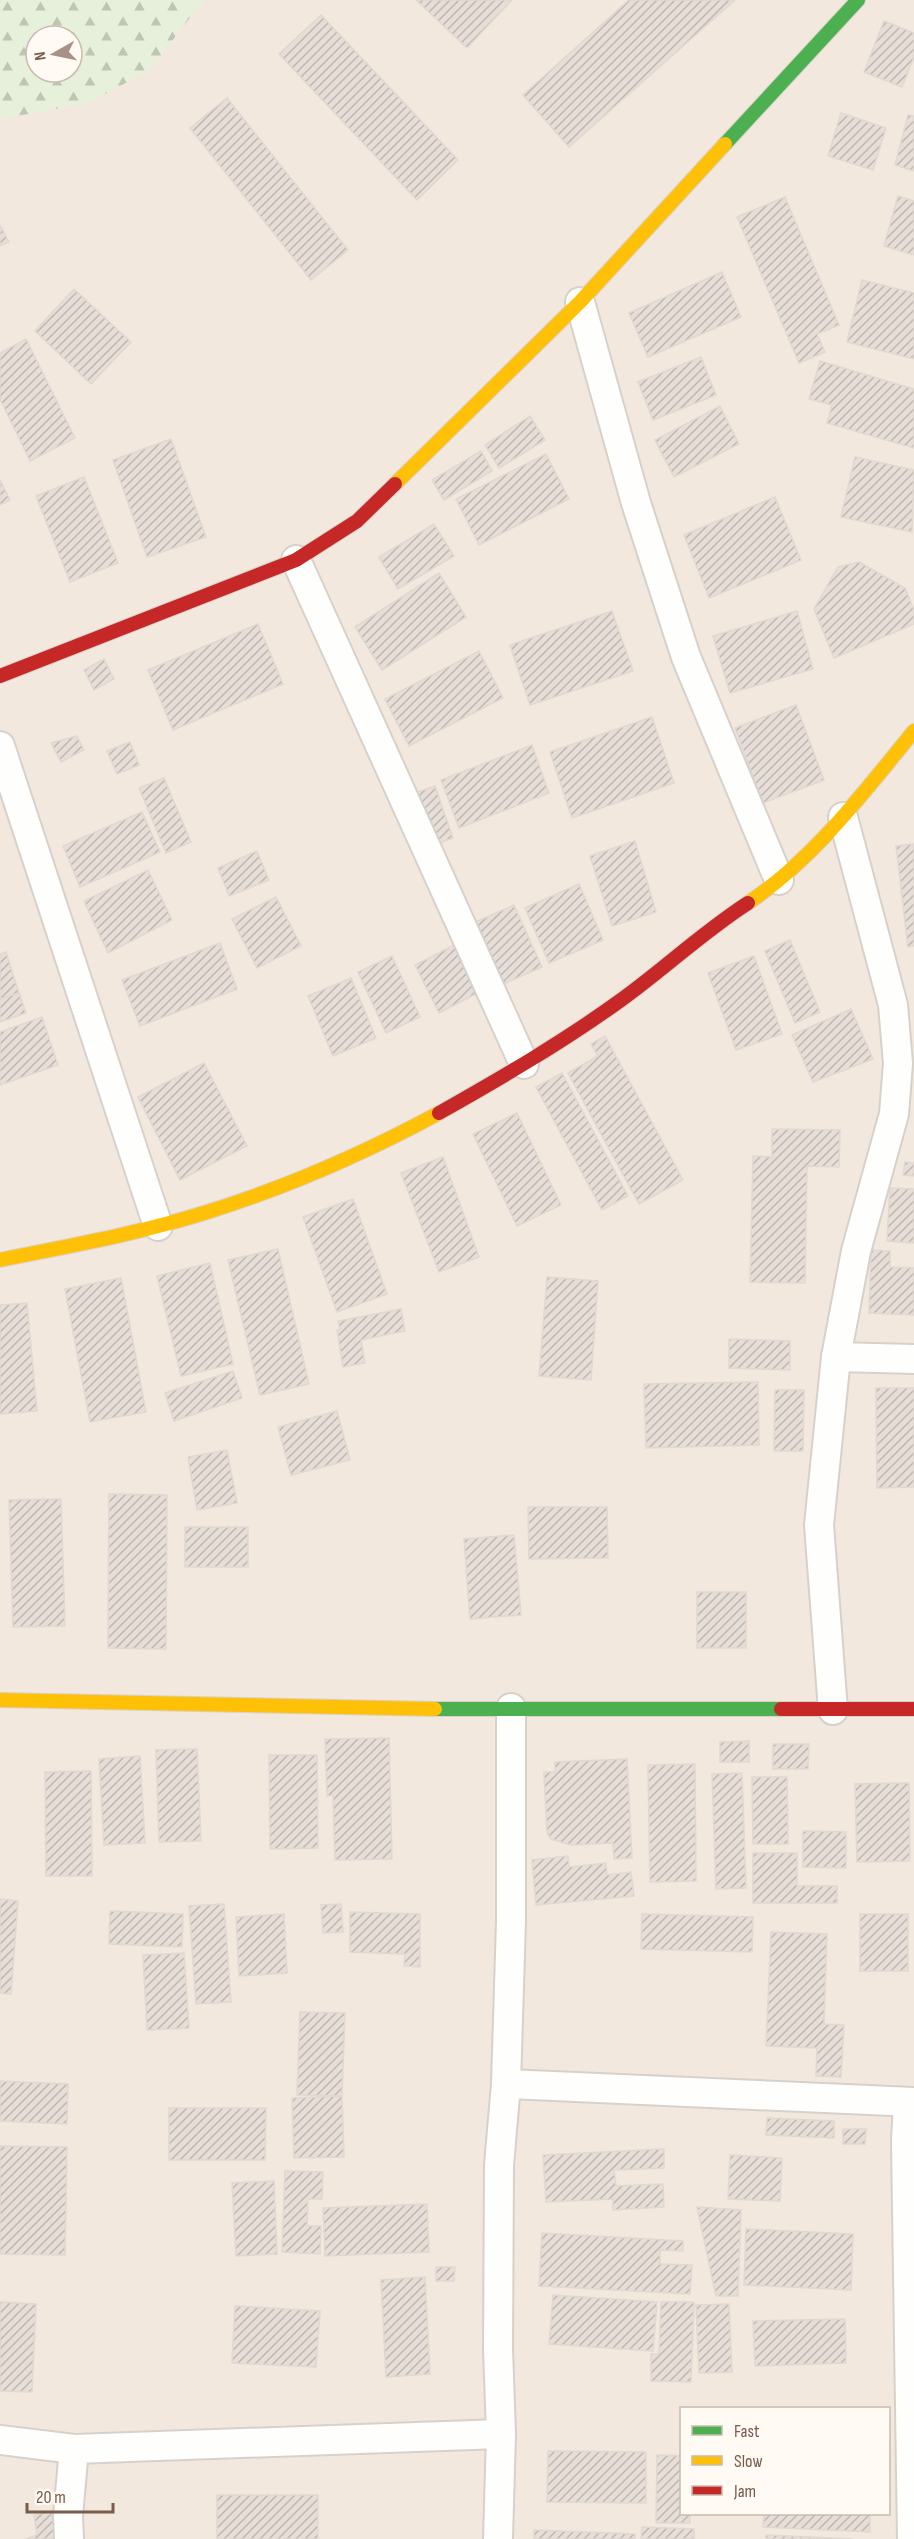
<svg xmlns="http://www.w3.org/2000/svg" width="914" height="2539" font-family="'Sofia Sans Condensed',sans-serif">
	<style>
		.residential { fill: #f2e8de; fill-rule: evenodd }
		.forest { fill: url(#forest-firs); fill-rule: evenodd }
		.building { fill: url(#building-hatch); stroke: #e2d8d2; stroke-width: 1.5 }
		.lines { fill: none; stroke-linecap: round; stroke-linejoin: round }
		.street-casing { stroke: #d7d1cb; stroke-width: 32 }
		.fast-casing { stroke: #d9d2cb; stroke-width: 16 }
		.slow-casing { stroke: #d9d2cb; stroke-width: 16 }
		.jam-casing { stroke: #d9d2cb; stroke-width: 16 }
		.street { stroke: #fefefd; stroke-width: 28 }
		.fast { stroke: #4caf50; stroke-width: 14 }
		.slow { stroke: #ffc107; stroke-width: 14 }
		.jam { stroke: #c62828; stroke-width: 14 }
	</style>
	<defs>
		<pattern id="forest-firs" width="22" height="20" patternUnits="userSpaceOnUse" patternTransform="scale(1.5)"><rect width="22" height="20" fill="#e7f0db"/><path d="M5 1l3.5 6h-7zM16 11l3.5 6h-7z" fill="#c0c6b4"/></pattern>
		<pattern id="building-hatch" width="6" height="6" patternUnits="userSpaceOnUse" patternTransform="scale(1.5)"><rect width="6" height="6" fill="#e6ded7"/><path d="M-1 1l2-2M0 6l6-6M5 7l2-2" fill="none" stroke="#bfb7b1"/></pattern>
	</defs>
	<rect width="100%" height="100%" fill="#f9f5f0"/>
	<path class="residential" d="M0 0H914V2539H0ZM36 36H72V72H36ZM682 2408H888V2514H682Z"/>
	<path class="forest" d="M0 0H207L188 20 150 70 88 103 0 119ZM36 36H72V72H36Z"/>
	<g class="building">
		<polygon points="416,0 512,0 467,48"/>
		<polygon points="629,0 735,0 569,147 523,95"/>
		<polygon points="321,15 458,160 417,200 279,54"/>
		<polygon points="884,21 914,33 914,57 902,87 864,72"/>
		<polygon points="227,98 348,250 311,280 190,128"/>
		<polygon points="841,113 886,128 873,170 828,156"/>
		<polygon points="908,115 914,116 914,171 895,165"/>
		<polygon points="898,196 914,201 914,255 884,246"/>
		<polygon points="785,197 839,325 817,334 825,352 799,363 737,217"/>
		<polygon points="0,225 9,242 0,246"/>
		<polygon points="722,272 741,317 648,357 629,313"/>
		<polygon points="862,280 914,293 914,359 847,342"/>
		<polygon points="74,289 131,342 91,384 35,331"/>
		<polygon points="26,339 75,438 30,461 0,399 0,353"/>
		<polygon points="701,357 716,395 653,420 638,382"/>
		<polygon points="820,361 914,389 914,448 827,423 832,405 809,399"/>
		<polygon points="720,406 739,444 674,477 655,440"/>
		<polygon points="530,416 545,440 499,468 485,445"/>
		<polygon points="171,439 206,537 147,557 113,460"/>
		<polygon points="481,451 492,471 444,500 432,480"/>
		<polygon points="546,454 569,499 479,545 456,499"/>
		<polygon points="855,457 914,470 912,532 841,517"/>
		<polygon points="84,477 118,563 70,582 36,496"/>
		<polygon points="0,480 10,500 0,505"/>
		<polygon points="775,497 801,560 709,598 684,535"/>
		<polygon points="434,524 454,556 398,589 379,557"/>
		<polygon points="859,562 905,588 914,610 914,624 834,658 814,609 838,567"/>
		<polygon points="439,573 466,617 382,670 355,627"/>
		<polygon points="612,611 633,671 530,705 510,645"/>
		<polygon points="797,611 813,669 730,693 713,636"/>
		<polygon points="258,624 283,684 173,730 148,670"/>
		<polygon points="479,651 503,698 409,746 385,699"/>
		<polygon points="104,659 114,679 94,690 84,670"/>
		<polygon points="796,705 824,780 763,803 735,728"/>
		<polygon points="652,717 674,783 572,818 550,752"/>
		<polygon points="77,736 84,750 61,762 51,743"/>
		<polygon points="130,742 139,765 117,774 107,751"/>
		<polygon points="532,745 549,793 459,828 441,780"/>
		<polygon points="164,778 191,842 166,853 139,788"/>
		<polygon points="435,786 453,838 433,845 415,793"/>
		<polygon points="142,812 160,852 80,887 63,846"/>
		<polygon points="635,841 656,912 612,926 590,856"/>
		<polygon points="914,844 914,946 908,947 896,846"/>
		<polygon points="257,851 269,880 229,896 218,868"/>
		<polygon points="148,870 172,920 108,953 84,901"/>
		<polygon points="579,884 603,940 549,963 525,908"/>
		<polygon points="276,897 301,946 257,968 232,919"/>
		<polygon points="514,905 542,967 499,986 471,924"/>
		<polygon points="790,940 820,1012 795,1023 765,951"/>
		<polygon points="220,943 237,989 140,1026 122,980"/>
		<polygon points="454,945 478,993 439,1013 415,965"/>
		<polygon points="6,952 19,993 0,999 0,954"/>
		<polygon points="392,956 420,1017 386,1033 358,972"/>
		<polygon points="754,956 782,1034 736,1050 708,973"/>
		<polygon points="351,978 376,1038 333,1056 308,996"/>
		<polygon points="19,993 26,1013 0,1022 0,999"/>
		<polygon points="851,1009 873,1059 813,1082 792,1035"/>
		<polygon points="42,1017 58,1065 0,1085 0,1032"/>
		<polygon points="605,1036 683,1180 639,1204 568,1073 598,1056 591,1044"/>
		<polygon points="204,1063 247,1146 180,1180 138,1097"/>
		<polygon points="562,1073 628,1196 602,1210 536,1087"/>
		<polygon points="517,1113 561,1205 517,1226 473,1134"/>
		<polygon points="772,1129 840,1130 839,1167 807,1166 805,1283 750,1282 753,1156 772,1157"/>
		<polygon points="443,1157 479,1257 439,1272 401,1173"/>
		<polygon points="905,1162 914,1163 914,1176 903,1175"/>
		<polygon points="890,1188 914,1189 914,1243 887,1241"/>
		<polygon points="353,1199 387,1294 337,1312 303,1217"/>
		<polygon points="278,1249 309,1384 260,1395 228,1260"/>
		<polygon points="871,1250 890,1251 890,1267 914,1268 914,1315 869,1313"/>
		<polygon points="210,1263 233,1364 181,1376 157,1276"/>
		<polygon points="547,1277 598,1281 591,1380 539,1376"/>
		<polygon points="121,1278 146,1412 90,1422 65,1289"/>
		<polygon points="27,1303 37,1411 0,1414 0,1305"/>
		<polygon points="401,1309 405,1331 361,1340 365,1363 343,1367 337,1330 340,1330 338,1321"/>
		<polygon points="729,1339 790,1341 790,1370 729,1368"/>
		<polygon points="233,1371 242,1398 174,1421 165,1393"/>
		<polygon points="758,1382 759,1445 646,1448 644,1384"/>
		<polygon points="876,1388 914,1388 914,1487 877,1488"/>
		<polygon points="775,1390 804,1390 803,1451 774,1451"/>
		<polygon points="337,1411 350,1460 291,1475 278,1427"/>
		<polygon points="227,1450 237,1503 197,1510 188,1457"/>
		<polygon points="109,1494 167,1495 166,1649 108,1648"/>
		<polygon points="61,1499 65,1626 13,1627 9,1500"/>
		<polygon points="528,1507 607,1507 608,1558 529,1559"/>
		<rect x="185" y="1527" width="63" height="40"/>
		<polygon points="514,1535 521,1615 470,1619 464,1539"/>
		<rect x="697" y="1592" width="49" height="56"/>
		<polygon points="389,1738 392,1859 335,1860 333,1795 327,1796 325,1739"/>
		<polygon points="749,1741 749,1762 720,1762 720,1742"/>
		<polygon points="773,1744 809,1744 808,1769 773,1769"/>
		<polygon points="197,1749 201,1841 159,1842 156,1750"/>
		<polygon points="269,1755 317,1755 318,1848 270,1849"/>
		<polygon points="140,1756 145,1843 104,1845 99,1759"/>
		<polygon points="627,1759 632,1858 614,1859 613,1843 571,1845 551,1839 547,1833 544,1772 555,1772 555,1762"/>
		<polygon points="695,1764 696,1881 650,1882 648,1765"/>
		<polygon points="91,1771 92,1876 46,1876 45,1772"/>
		<polygon points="742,1773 746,1888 716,1889 712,1774"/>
		<polygon points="752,1777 787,1777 788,1844 753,1844"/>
		<polygon points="909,1783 910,1861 857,1862 855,1784"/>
		<polygon points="803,1831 846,1832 846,1868 803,1867"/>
		<polygon points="753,1853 797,1853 797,1886 837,1886 837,1903 753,1903"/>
		<polygon points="568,1856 569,1867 606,1863 607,1875 631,1872 634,1896 536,1905 532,1860"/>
		<polygon points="0,1899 18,1901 11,1994 0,1993"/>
		<polygon points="224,1904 231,2002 196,2004 189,1906"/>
		<polygon points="341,1904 343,1932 323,1933 321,1905"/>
		<polygon points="110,1911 183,1914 182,1947 109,1944"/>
		<polygon points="350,1912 420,1914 420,1967 404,1966 405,1954 350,1952"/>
		<polygon points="284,1914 287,1973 239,1976 236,1917"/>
		<polygon points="642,1914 753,1917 752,1952 641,1949"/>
		<rect x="860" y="1914" width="48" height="57"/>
		<polygon points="771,1932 827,1934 824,2024 844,2025 841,2077 816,2076 817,2048 766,2046"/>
		<polygon points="184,1953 189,2028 147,2030 143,1955"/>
		<polygon points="300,2012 345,2013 342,2096 297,2095"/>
		<polygon points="0,2081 68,2084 67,2124 0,2121"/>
		<polygon points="342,2096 344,2157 294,2158 292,2098"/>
		<polygon points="169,2108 266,2108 265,2160 169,2160"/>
		<polygon points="767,2118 834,2121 834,2138 766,2135"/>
		<polygon points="843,2129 866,2129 865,2144 843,2144"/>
		<polygon points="0,2146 67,2147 65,2255 0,2254"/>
		<polygon points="664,2149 664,2168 614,2170 616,2186 663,2184 664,2207 613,2210 613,2199 546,2202 543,2155"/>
		<polygon points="730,2155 782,2158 780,2201 728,2199"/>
		<polygon points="285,2171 323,2172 322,2199 308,2199 307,2226 321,2226 320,2254 282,2252"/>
		<polygon points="274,2181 277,2254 236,2256 232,2183"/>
		<polygon points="427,2204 429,2252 325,2256 323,2208"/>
		<polygon points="697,2207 741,2210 738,2296 716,2296"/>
		<polygon points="746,2229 853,2234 851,2290 744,2285"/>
		<polygon points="542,2233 683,2241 683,2251 660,2250 660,2264 692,2265 690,2294 539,2286"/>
		<polygon points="436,2267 455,2267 454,2281 436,2281"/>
		<polygon points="425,2277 430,2374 386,2377 381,2280"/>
		<polygon points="553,2295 657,2302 653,2351 549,2344"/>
		<polygon points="0,2302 36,2304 32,2392 0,2391"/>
		<polygon points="661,2302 694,2302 691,2382 651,2381 651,2354 659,2354"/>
		<polygon points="729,2304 732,2372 699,2373 696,2305"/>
		<polygon points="235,2306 320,2311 316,2367 232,2363"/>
		<polygon points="845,2319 846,2363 755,2366 753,2321"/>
		<polygon points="548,2451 646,2452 646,2503 547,2502"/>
		<polygon points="657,2455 682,2456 682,2514 690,2514 690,2523 656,2523"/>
		<rect x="217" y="2495" width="101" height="44"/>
		<polygon points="51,2512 56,2539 26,2539 37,2535 34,2515"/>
		<polygon points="764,2514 870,2514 870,2532 763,2527"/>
		<polygon points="642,2527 694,2529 694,2539 641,2539"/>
		<polygon points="534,2530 635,2534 635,2539 534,2539"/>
		<polygon points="766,2535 852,2539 766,2539"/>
	</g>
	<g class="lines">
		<g class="street-casing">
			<g id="street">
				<polyline points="580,302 636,503 686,657 779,880"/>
				<polyline points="296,560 524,1064"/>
				<polyline points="0,746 158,1226"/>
				<polyline points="836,1357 914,1359"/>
				<polyline points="833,1710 819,1525 836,1357 856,1251 894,1114 898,1063 893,1005 843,817"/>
				<polyline points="506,2084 914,2102"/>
				<polyline points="908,2102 906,2141 912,2539"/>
				<polyline points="0,2440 74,2449"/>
				<polyline points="69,2539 68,2516 74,2449 501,2434"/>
				<polyline points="498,2539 501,2434 498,2349 499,2165 506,2084 511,1921 511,1708"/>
			</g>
		</g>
		<g class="fast-casing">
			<g id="fast">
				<polyline points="725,144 858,0"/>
				<polyline points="435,1709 781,1709"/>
			</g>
		</g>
		<g class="slow-casing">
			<g id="slow">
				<polyline points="395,484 580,302 725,144"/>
				<path d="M748 903C815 858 863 793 914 731"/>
				<path d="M0 1260C68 1246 137 1234 204 1213 285 1188 365 1153 439 1113"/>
				<polyline points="0,1700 435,1709"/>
			</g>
		</g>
		<g class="jam-casing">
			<g id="jam">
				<polyline points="0,676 296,560 357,521 395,484"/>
				<path d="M439 1113C501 1078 563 1042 621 1000 664 969 703 932 748 903"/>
				<polyline points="781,1709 914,1709"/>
			</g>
		</g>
		<use href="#street" class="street"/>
		<use href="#fast" class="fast"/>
		<use href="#slow" class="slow"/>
		<use href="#jam" class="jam"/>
	</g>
	<rect x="680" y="2407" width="210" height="108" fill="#fffaf3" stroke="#cabbb1" stroke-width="1.5"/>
	<rect x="692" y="2426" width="30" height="9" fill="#4caf50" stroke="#cabbb1" stroke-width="1.5"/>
	<text x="734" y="2437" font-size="18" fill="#7a5c4d">Fast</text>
	<rect x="692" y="2456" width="30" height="9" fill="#ffc107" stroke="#cabbb1" stroke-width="1.5"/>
	<text x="734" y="2467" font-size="18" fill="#7a5c4d">Slow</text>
	<rect x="692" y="2486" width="30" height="9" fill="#c62828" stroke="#cabbb1" stroke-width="1.5"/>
	<text x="734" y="2497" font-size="18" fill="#7a5c4d">Jam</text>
	<g transform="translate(54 54) rotate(261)"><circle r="28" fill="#fffaf3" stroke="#cabbb1" stroke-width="1.5"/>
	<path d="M0-4.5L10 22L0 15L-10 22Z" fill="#a69286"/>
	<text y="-9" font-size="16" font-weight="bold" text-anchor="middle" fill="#7a5c4d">N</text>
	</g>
	<path d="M27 2503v9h86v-9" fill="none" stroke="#7a5c4d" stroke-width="3"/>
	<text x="36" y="2503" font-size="18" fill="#7a5c4d" stroke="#fffaf3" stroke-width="4.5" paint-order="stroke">20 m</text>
</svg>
